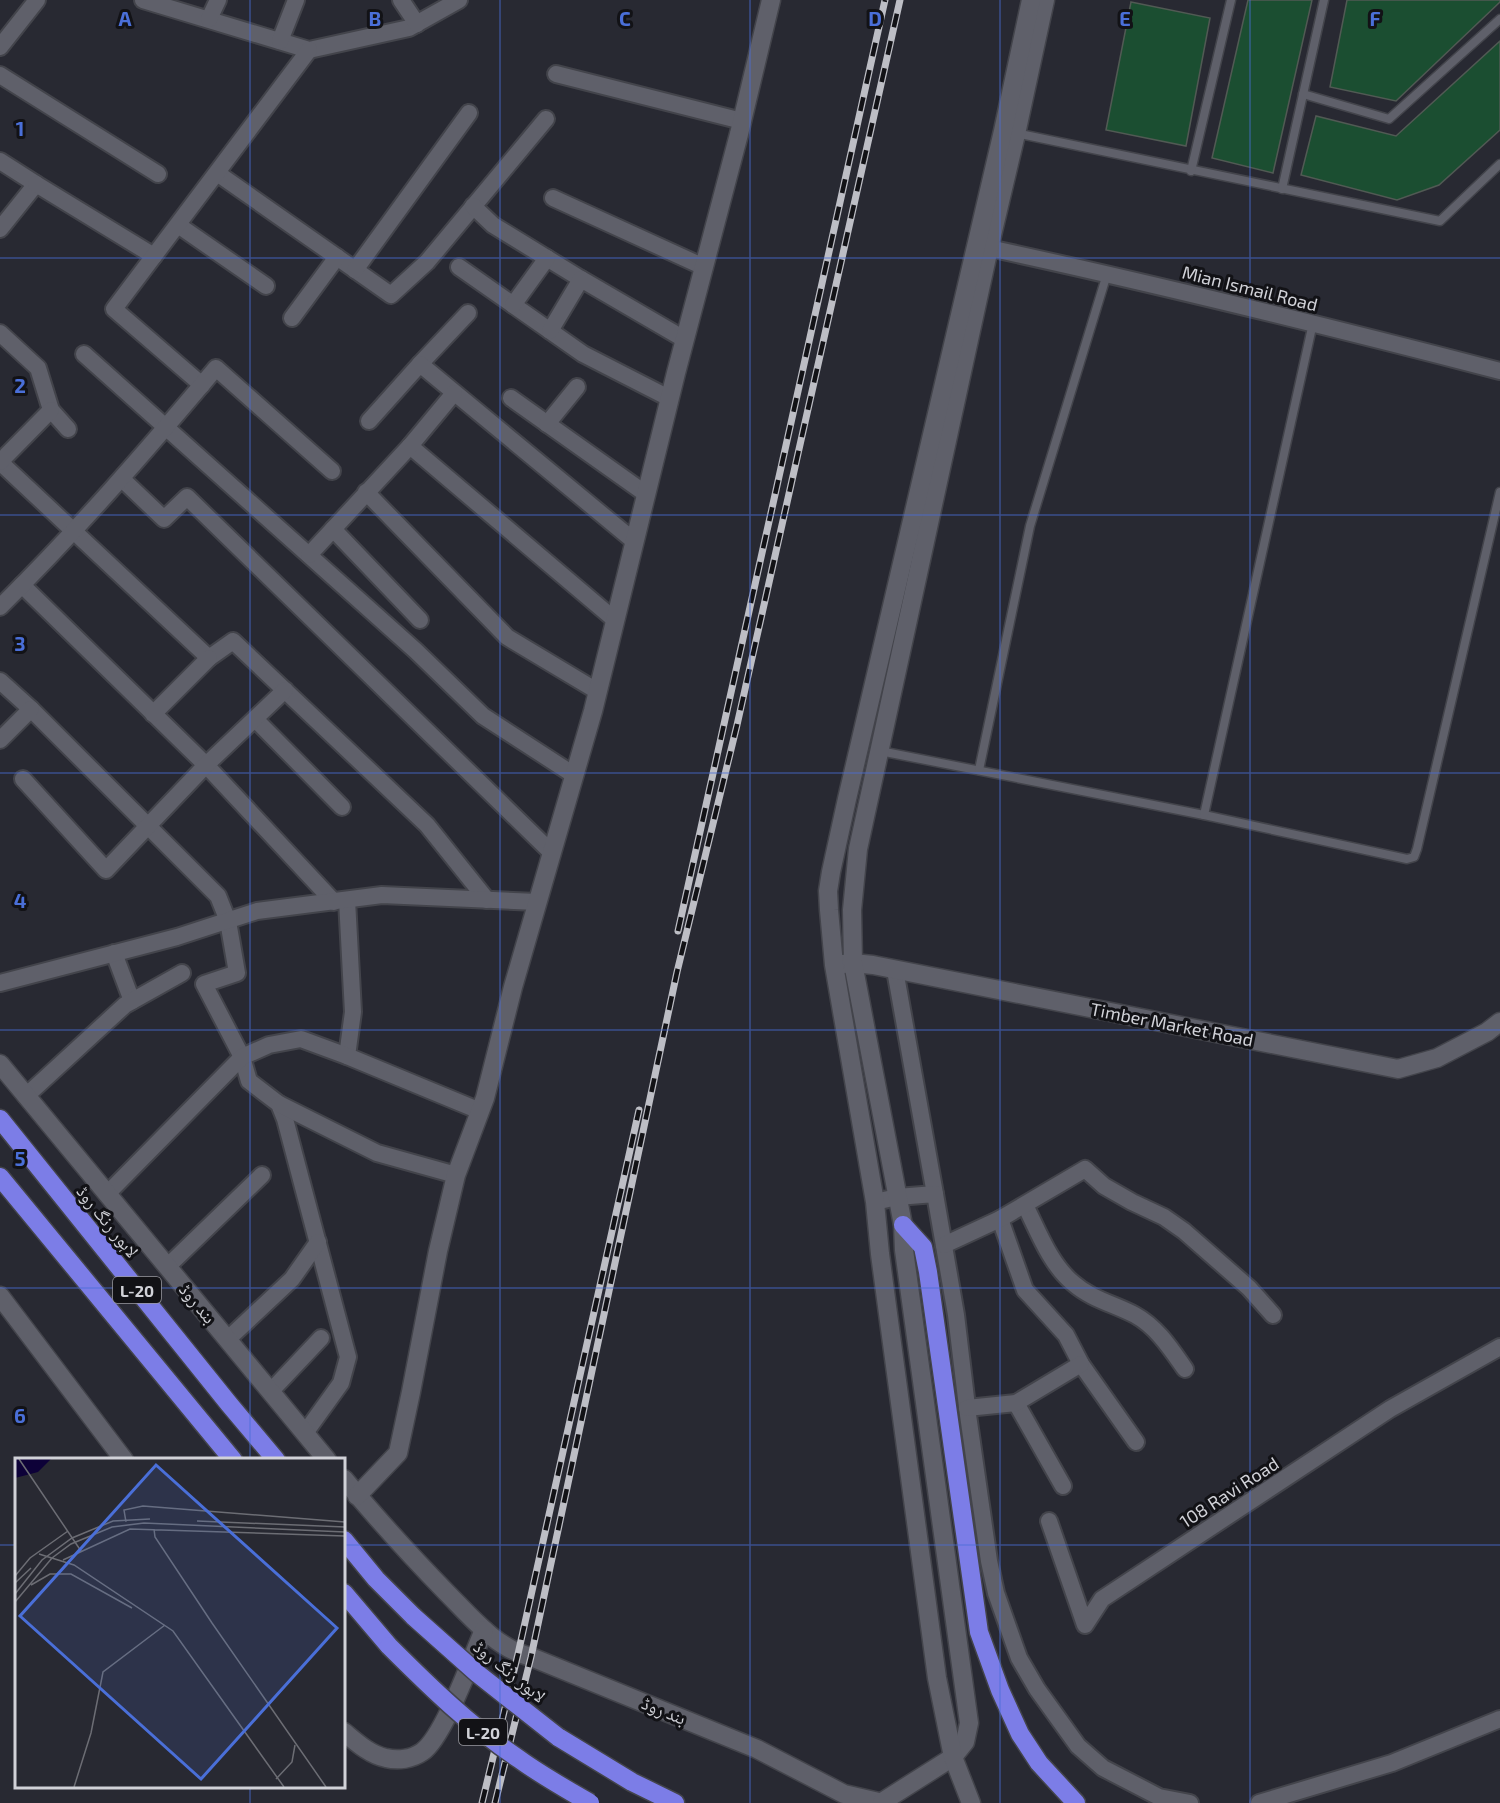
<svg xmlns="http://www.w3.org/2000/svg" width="1500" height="1803" font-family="'Exo 2','Noto Naskh Arabic',sans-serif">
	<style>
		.building { fill: #1b4e31; stroke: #515a54; stroke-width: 1.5 }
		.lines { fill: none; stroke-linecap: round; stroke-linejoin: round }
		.lane-casing { stroke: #43444b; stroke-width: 11 }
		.street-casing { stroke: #43444b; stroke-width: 20 }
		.secondary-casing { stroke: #43444b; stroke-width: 21 }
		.highway-casing { stroke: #43444b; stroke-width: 21 }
		.lane { stroke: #5f606a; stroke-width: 8 }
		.street { stroke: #5f606a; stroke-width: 16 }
		.secondary { stroke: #5f606a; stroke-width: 18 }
		.highway { stroke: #7c7de7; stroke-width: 18 }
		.rail-casing { stroke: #bdbec5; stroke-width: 7 }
		.rail { stroke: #121216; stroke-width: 4.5; stroke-dasharray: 14; stroke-linecap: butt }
		.highway-bridge-casing { stroke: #43444b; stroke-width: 21; stroke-linecap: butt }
		.highway-bridge { stroke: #7c7de7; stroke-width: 18 }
		.grid { fill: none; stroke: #4a6fd8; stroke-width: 1.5; stroke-opacity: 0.55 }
		.labels { text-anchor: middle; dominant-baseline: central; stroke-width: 6; stroke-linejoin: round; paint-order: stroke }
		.shield { fill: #121216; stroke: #98989e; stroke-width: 1.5 }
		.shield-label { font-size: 16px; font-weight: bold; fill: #d1d2d8 }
		.street-label { font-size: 18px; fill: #d1d2d8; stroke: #121216 }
		.inset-road { fill: none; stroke: #6c6d74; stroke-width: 1.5 }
		.view { fill: #4a6fd8; fill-opacity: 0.15; stroke: #4a6fd8; stroke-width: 3 }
		.inset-edge { fill: none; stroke: #d1d2d8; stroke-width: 3 }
		.grid-label { font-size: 20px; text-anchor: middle; font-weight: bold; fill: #4a6fd8; stroke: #121216; stroke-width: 6; stroke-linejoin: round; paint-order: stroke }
	</style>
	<rect width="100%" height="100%" fill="#282932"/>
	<g class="building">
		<polygon points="1248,0 1312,0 1273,173 1212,158"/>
		<polygon points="1347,0 1500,0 1500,2 1396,101 1330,87"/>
		<polygon points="1131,2 1210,18 1186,146 1106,130"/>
		<polygon points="1500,41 1500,130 1439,185 1397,200 1301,175 1316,116 1396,136"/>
	</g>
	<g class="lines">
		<g class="lane-casing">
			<g id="lane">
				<polyline points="1303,94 1389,119 1500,19"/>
				<polyline points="1015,133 1440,221 1500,164"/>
				<polyline points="1191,171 1231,0"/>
				<polyline points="1282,189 1324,0"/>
				<polyline points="880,751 1204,815 1407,859 1414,857 1417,849 1500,492"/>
				<polyline points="979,770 1030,526 1107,274"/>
				<polyline points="1204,815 1313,323"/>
			</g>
		</g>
		<g class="street-casing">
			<g id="street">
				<polyline points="143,0 309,50 409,28 459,0"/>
				<polyline points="401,0 417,24"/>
				<polyline points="209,19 218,0"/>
				<polyline points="280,41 296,0"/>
				<polyline points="0,47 37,0"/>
				<polyline points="556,74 742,121"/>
				<polyline points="0,75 158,174"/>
				<polyline points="0,161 36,184 0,229"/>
				<polyline points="217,173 391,295 427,262 546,119"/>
				<polyline points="36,184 154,256"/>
				<polyline points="553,198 704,267"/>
				<polyline points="473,206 493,225 581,279"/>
				<polyline points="178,225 266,286"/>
				<path d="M989 248C1160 285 1330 327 1500 371"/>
				<polyline points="459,267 583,354 669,398"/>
				<polyline points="355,270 469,113"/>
				<polyline points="513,305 547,258"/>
				<polyline points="292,318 337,257"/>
				<polyline points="550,331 581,279 684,339"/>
				<polyline points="0,333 38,368 51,410 68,429"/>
				<polyline points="84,354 416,651 483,716 574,775"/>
				<polyline points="420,364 468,313"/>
				<polyline points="202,385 114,309 309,50"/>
				<polyline points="511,398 646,494"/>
				<polyline points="369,421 420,364 634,541"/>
				<polyline points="547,424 577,387"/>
				<polyline points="410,446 615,620"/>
				<polyline points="0,462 209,658 233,641 427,825 487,900"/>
				<polyline points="0,462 51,410"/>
				<polyline points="122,479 164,519 187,497 552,853"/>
				<polyline points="366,492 507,637 597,691"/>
				<polyline points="333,529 420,620"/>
				<polyline points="309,555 410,446 454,393"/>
				<polyline points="22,585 206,765 334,902"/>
				<path d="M0 607C77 531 147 450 216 368L332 471"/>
				<polyline points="0,681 31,709 218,896 228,921 237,973 204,984 242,1057 249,1081 279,1104 285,1119 348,1357 341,1383 305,1433"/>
				<polyline points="153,714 209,658"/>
				<polyline points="256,720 342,807"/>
				<polyline points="0,740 31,709"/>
				<polyline points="23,779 106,870 206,765 285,690"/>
				<polyline points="347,900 353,1012 347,1056"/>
				<polyline points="114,953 132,1001"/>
				<polyline points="895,970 935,1194"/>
				<polyline points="0,983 177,937 257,911 382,895 537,902"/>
				<polyline points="26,1096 125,1005 182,973"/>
				<polyline points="279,1104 377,1153 456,1175"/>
				<polyline points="108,1193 242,1057 269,1045 301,1039 347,1056 480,1111"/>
				<polyline points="875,1202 897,1197 935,1194 956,1315 968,1415 989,1561 996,1593 1019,1658 1037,1689 1078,1746 1103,1768 1159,1797 1190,1803"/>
				<path d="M1025 1205C1038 1231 1050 1264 1073 1283 1091 1299 1114 1304 1135 1315 1157 1327 1171 1349 1185 1369"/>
				<polyline points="1000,1219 1025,1290 1066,1335 1081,1364 1136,1442"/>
				<polyline points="944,1245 1000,1219 1085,1169 1104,1186 1132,1202 1164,1217 1184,1231 1249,1288 1273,1315"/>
				<polyline points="168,1266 262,1175"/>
				<polyline points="228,1339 292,1279 318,1242"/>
				<polyline points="271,1391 321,1338"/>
				<polyline points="1016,1403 1063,1486"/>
				<polyline points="967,1408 1016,1403 1081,1364"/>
				<polyline points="1049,1521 1085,1625 1102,1599 1390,1409 1500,1347"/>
				<polyline points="1259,1803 1392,1763 1500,1719"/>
			</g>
		</g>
		<g class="secondary-casing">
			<g id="secondary">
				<polyline points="843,964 853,963 873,965 1398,1069 1437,1058 1487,1032 1500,1022"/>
				<polyline points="0,1064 327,1460"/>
				<polyline points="0,1296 124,1460"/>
				<path d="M344 1479C377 1519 411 1556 447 1593 471 1617 497 1649 531 1657L757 1749 844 1794 883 1803"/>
				<polyline points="357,1496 398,1453 411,1392 438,1251 456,1175 485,1098 513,987 593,711 676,373 739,134 771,0"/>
				<path d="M344 1732C356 1742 370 1755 386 1758 398 1761 412 1759 422 1752 444 1737 472 1657 484 1630"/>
				<polyline points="882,1802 953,1757 965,1742 969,1723 904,1250 903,1225 853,963 852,910 858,849 989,248 1016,134 1045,0"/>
				<polyline points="971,1803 953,1757 937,1678 880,1254 875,1202 834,965 829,910 828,891 831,872 847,799 1003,131 1031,0"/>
			</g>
		</g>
		<g class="highway-casing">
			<g id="highway">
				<polyline points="0,1119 229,1404 276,1460"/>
				<polyline points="0,1177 233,1460"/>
				<polyline points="903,1225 923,1247 928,1272 979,1632 1000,1690 1020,1734 1039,1763 1076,1803"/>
				<polyline points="344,1540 376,1579 414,1617"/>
				<polyline points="344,1593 389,1646"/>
				<polyline points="558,1737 632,1782 675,1803"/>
			</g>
		</g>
		<use href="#lane" class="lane"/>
		<use href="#street" class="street"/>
		<use href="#secondary" class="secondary"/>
		<use href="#highway" class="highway"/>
		<g class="rail-casing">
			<g id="rail">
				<polyline points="678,931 885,0"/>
				<polyline points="482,1803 518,1654 639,1110"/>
				<polyline points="495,1803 531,1657 677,972 737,725 900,0"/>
			</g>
		</g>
		<use href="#rail" class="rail"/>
		<g class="highway-bridge-casing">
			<g id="highway-bridge">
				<polyline points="414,1617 478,1674 558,1737"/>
				<path d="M389 1646C430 1687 471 1727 519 1759 541 1775 566 1789 590 1803"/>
			</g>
		</g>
		<use href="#highway-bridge" class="highway-bridge"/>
	</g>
	<path class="grid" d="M250 0V1460M500 0V1803M750 0V1803M1000 0V1803M1250 0V1803M0 258H1500M0 515H1500M0 773H1500M0 1030H1500M0 1288H1500M0 1545H16M344 1545H1500M250 1786V1803"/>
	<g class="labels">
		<g class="shield">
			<rect x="113" y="1277" width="48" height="26" rx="4.5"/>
			<rect x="459" y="1719" width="48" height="26" rx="4.5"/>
		</g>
		<g class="shield-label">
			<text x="137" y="1290">L-20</text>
			<text x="483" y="1732">L-20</text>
		</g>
		<g class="street-label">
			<text transform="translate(1250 288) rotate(14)">Mian Ismail Road</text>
			<text transform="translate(1172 1024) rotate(11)">Timber Market Road</text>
			<text transform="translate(108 1221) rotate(51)">لاہور رنگ روڈ</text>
			<text transform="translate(198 1303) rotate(50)">بند روڈ</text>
			<text transform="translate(1229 1492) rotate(-33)">108 Ravi Road</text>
			<text transform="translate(510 1671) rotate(39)">لاہور رنگ روڈ</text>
			<text transform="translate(664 1710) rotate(22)">بند روڈ</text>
		</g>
	</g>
	<g transform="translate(15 1458)">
		<rect width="330" height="330" fill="#282932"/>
		<path d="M0 1H36L23 14 0 20Z" fill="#0d0138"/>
		<path class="inset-road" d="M4 1 66 93M182 63 330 69M111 64 109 52 128 48 330 64M139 71 140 79 197 165 311 329M24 96 59 107 158 173 269 329M48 102 115 71 330 78M0 118 15 100 53 73M0 125 16 110M16 127 35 116H56L117 150M0 136 27 102 57 80 98 63 135 61M0 144 37 100 56 86 97 69 129 65 330 74M261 321 277 304 280 287M59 329 76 275 88 214 150 167"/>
		<path class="view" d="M141 7 322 170 186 321 5 158Z"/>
		<rect width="330" height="330" class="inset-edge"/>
	</g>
	<g class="grid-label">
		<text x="125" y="26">A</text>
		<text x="375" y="26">B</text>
		<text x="625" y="26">C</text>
		<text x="875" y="26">D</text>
		<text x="1125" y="26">E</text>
		<text x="1375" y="26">F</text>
		<text x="20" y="136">1</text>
		<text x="20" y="393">2</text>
		<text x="20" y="651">3</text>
		<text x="20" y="908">4</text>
		<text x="20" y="1166">5</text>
		<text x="20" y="1423">6</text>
	</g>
</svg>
